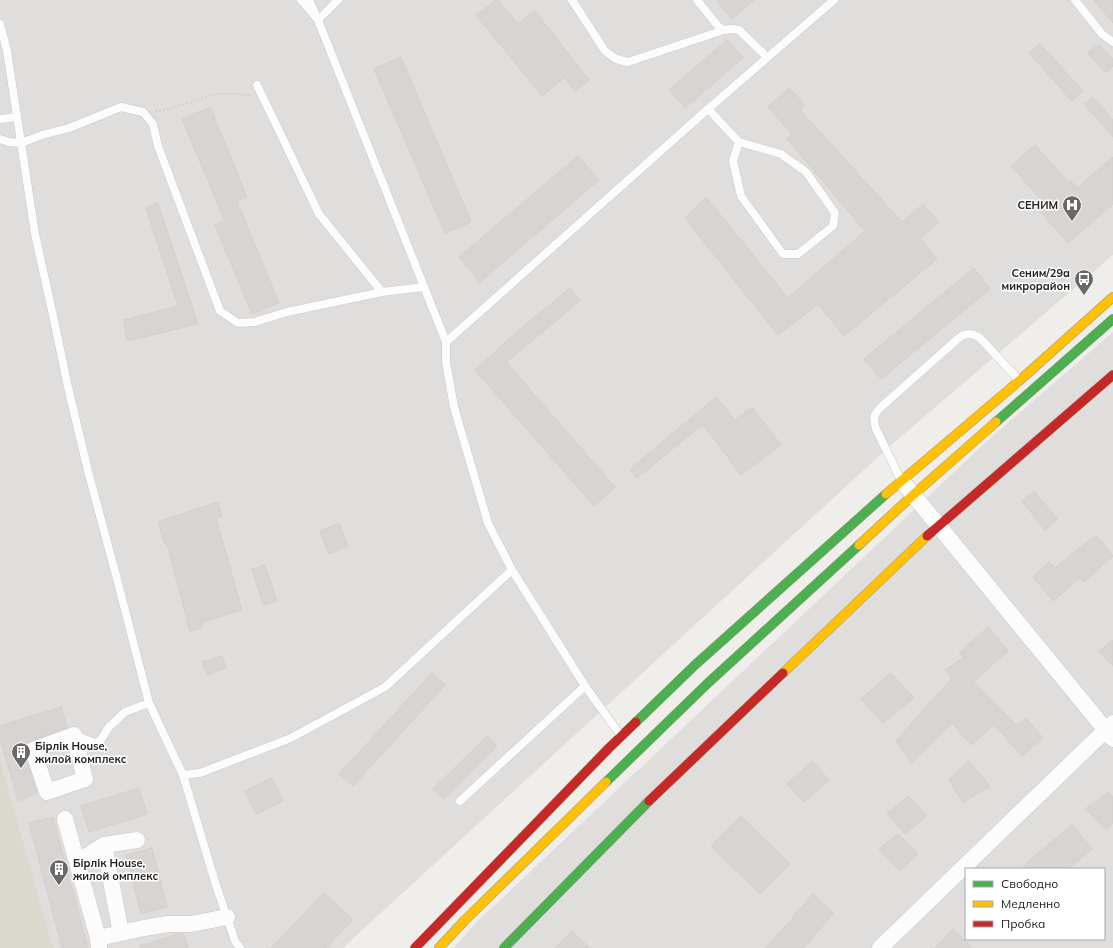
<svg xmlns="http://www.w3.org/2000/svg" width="1113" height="948" font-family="Mulish,sans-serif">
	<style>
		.residential { fill: #dfdedc; fill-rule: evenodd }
		.construction { fill: #d9d9cd }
		.building { fill: #d7d4d2; stroke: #d3d0cc }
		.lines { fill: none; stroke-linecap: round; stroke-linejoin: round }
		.lane-casing { stroke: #c9c8c7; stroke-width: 9 }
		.street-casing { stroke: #c9c8c7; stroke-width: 17 }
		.fast-casing { stroke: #999a82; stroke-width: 10 }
		.slow-casing { stroke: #999a82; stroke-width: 10 }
		.jam-casing { stroke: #999a82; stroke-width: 10 }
		.path { stroke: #dccecd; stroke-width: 2.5; stroke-dasharray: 2 2; stroke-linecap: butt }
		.lane { stroke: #fdfcfc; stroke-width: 8 }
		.street { stroke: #fdfcfc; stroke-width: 16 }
		.fast { stroke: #4caf50; stroke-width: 9 }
		.slow { stroke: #ffc107; stroke-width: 9 }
		.jam { stroke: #c62828; stroke-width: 9 }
		.labels { text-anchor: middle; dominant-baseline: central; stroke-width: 3; stroke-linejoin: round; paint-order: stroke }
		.poi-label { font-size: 11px; font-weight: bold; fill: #222; stroke: #fff; text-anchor: end }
	</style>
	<rect width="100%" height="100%" fill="#f0eeeb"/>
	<g class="residential">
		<polygon points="0,0 1113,0 1113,255 889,447 347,944 344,948 0,948"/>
		<path d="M1113 332V948H454L475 924 987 441ZM966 869H1104V939H966Z"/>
	</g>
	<polygon class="construction" points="0,761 53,948 0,948"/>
	<g class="building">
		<polygon points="496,0 498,0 518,24 535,11 589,80 575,91 565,77 542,96 476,15"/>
		<polygon points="716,0 754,0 732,19"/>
		<polygon points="1094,0 1113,0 1113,23"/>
		<polygon points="727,40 743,58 685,108 669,90"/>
		<polygon points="1040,44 1083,91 1072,101 1029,53"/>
		<polygon points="1099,44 1113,59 1113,66 1106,73 1088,53"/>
		<polygon points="401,57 471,222 445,233 374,69"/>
		<polygon points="789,88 805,105 800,110 902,222 923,204 939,222 920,238 937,259 844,336 818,304 778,335 685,218 706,197 788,298 865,231 787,139 792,134 768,107"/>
		<polygon points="1093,97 1113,120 1113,137 1084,104"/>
		<polygon points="210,107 247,197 237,201 279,303 252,314 215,225 225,221 182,119"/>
		<polygon points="1035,145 1069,183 1071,181 1077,188 1113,157 1113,204 1068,243 1039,210 1045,204 1011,166"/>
		<polygon points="578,156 599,180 480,282 459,257"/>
		<polygon points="158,203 198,324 127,341 124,320 178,306 146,208"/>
		<polygon points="974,268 990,289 881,379 864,359"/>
		<polygon points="570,288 580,301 506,362 615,487 594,506 475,370 508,340 508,339"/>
		<polygon points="716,397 735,420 752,407 781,445 741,475 703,424 637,478 630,469"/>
		<polygon points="1034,491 1057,519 1045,530 1022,501"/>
		<polygon points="218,502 222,516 216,518 242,610 202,622 203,627 190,631 167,544 165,544 158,522"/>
		<polygon points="339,523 348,546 329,554 320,531"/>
		<polygon points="1096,535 1113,556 1084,582 1080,578 1053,601 1033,577 1049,562 1055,568"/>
		<polygon points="265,565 277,601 263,605 252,569"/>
		<polygon points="988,627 1008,651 973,682 1017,725 1026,718 1043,738 1022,756 994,725 971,745 952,723 912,762 896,741 952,678 945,670 964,657 959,653"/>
		<polygon points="1113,640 1113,666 1099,651"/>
		<polygon points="222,656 226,668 207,675 202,662"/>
		<polygon points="432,673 445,685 353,786 339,774"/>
		<polygon points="891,673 914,698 883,723 861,699"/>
		<polygon points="61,707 67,728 30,741 26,744 24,748 24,753 37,793 18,801 0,738 0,726"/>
		<polygon points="487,736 497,746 443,799 433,789"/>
		<polygon points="812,761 829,780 804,802 787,784"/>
		<polygon points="969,761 990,786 963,803 949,779"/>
		<polygon points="272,778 283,801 256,814 245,791"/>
		<polygon points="139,788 147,814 89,832 81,806"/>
		<polygon points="1109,792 1113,797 1113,823 1106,829 1085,809"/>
		<polygon points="909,796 926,816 905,834 887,813"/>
		<polygon points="741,816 790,864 760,894 711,846"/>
		<polygon points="53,817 88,948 62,948 29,823"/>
		<polygon points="1072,825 1092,849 1068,869 1021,869 1030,860"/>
		<polygon points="898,834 918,854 900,871 879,849"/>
		<polygon points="152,848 167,907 141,914 126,855"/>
		<polygon points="324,893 353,920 326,948 271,948"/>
		<polygon points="813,894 833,913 804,948 765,948 794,917 793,916"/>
		<polygon points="953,929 972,948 935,948"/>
		<polygon points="572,931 590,948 555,948"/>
		<polygon points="178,934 184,934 188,948 140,948 140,946"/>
	</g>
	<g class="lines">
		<g class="lane-casing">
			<g id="lane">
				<polyline points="301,0 318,20 338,0"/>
				<polyline points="309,0 318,20 446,342"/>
				<polyline points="572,0 605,51 616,59 628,62 724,30"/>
				<polyline points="697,0 718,26 724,30 732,29 739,30 767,57"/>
				<polyline points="1075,0 1102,34 1113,42"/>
				<polyline points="0,24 7,51 35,234 54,320 68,387 88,471 117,579 149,703 183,775 200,773 291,738 385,687 512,570"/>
				<polyline points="257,85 319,214 382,292 424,287"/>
				<polyline points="708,109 739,142 781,154 806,172 835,213 833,226 798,254 783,254 741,196 733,161 739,142"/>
				<polyline points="0,119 17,117"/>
				<polyline points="0,139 9,142 21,143 42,135 69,128 121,107 143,112 153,124 158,146 220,311 238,323 255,322 287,312 382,292"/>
				<path d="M901 480 876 429C873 418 873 415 881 407L960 337C968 333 972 333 980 338L1019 380"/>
				<polyline points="74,735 95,743 100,741 109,727 125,712 149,703"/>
				<polyline points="621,736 585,686 512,570 488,523 454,407 446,362 446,342 708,109 834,0"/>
				<polyline points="183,775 215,882 235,941 240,948"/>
				<polyline points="460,801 585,686"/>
			</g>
		</g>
		<g class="street-casing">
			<g id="street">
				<polyline points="906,486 1113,739"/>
				<polygon points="74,735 85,779 47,792 33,750"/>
				<polyline points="65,819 98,938"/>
				<polyline points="104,845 121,933"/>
				<polyline points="77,862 104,845 137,840"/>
				<polyline points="99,948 98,938 144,928 168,924 191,924 227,917"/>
				<polyline points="880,948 1113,723"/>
			</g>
		</g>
		<g class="fast-casing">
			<g id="fast">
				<polyline points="996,422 1113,319"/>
				<polyline points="636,722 695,665 886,494"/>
				<polyline points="606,782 708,683 859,545"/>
				<polyline points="504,948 649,801"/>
			</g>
		</g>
		<g class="slow-casing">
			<g id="slow">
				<polyline points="886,494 1019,381 1113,297"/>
				<polyline points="859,545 913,495 996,422"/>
				<polyline points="783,673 927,536"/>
				<polyline points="439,948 464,921 606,782"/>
			</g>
		</g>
		<g class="jam-casing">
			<g id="jam">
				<polyline points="927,536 1113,375"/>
				<polyline points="649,801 783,673"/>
				<polyline points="415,948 609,748 636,722"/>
			</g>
		</g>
		<polyline class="path" points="155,111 165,110 191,102 215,94 240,94 252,96"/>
		<use href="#lane" class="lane"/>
		<use href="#street" class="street"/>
		<use href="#fast" class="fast"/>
		<use href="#slow" class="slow"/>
		<use href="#jam" class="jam"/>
	</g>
	<defs>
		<g id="hospital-pin" transform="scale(1)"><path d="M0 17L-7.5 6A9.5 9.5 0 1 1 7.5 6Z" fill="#6a6968" stroke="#fff"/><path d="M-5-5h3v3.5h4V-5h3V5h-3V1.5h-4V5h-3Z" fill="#fff"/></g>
		<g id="bus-pin" transform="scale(1)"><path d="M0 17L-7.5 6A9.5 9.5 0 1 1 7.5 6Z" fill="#6a6968" stroke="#fff"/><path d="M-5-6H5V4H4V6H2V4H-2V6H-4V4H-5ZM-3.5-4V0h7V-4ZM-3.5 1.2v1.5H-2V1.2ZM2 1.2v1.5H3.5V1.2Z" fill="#fff"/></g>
		<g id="building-pin" transform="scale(1)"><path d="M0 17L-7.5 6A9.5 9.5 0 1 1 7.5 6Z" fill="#6a6968" stroke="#fff"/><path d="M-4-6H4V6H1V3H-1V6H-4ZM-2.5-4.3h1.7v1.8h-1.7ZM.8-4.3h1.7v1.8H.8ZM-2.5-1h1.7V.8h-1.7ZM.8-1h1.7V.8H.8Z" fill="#fff"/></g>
	</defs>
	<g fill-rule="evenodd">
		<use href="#hospital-pin" x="1072" y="205"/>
		<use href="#bus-pin" x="1084" y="279"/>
		<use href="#building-pin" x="21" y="752"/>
		<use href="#building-pin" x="59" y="869"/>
	</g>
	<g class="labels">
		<g class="poi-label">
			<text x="1058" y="205">СЕНИМ</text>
			<text x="1070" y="273">Сеним/29а<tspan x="1070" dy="13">микрорайон</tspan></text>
			<text x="35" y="746" text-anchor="start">Бірлік House,<tspan x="35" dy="13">жилой комплекс</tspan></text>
			<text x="73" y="863" text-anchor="start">Бірлік House,<tspan x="73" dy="13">жилой омплекс</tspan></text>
		</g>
	</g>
	<rect x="965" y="868" width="140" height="72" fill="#ffffff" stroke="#a7a7a7"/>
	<rect x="973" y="881" width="20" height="6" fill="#4caf50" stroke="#a7a7a7"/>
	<text x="1001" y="888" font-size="12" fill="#222222">Свободно</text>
	<rect x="973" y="901" width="20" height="6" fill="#ffc107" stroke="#a7a7a7"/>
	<text x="1001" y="908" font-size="12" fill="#222222">Медленно</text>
	<rect x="973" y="921" width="20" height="6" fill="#c62828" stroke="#a7a7a7"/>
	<text x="1001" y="928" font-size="12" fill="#222222">Пробка</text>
</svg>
